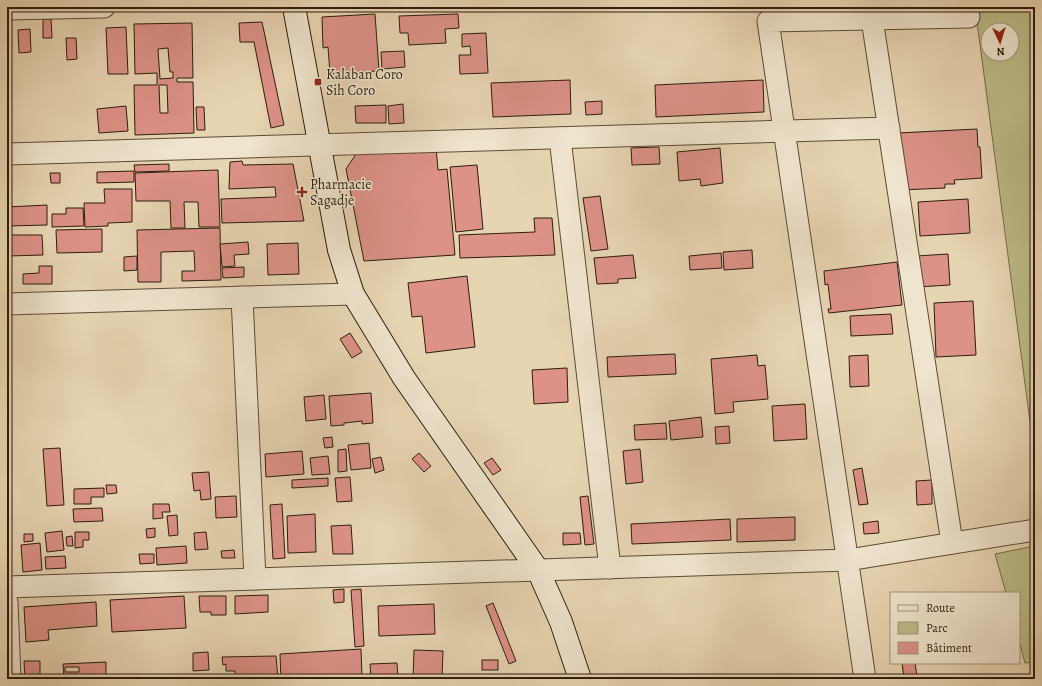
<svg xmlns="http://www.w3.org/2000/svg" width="1042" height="686" font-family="Alegreya,serif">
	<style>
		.green { fill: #bcbc88; stroke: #746c4c; fill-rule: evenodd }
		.building { fill: #dd9287; stroke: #2d1d0f; fill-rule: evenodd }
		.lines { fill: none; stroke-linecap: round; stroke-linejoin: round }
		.street-casing { stroke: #5c4b38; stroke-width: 23 }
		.secondary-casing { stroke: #2d1d0f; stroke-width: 24 }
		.street { stroke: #efe4cd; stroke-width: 21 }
		.secondary { stroke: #efe4cd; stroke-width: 22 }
		.poi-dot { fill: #8f2418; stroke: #efe4cd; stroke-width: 1.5 }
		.labels { text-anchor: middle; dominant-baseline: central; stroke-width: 3; stroke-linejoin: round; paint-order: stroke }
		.poi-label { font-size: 14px; fill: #2d1d0f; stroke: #efe4cd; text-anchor: start }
	</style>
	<rect width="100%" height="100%" fill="#e7d5b2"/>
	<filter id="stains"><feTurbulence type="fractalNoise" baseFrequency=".005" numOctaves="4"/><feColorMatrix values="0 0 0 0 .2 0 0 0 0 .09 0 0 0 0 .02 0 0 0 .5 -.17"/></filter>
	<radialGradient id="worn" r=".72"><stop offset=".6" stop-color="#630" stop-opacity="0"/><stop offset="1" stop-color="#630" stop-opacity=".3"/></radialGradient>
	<g class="green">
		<path d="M975 7H1035V459ZM988 30H1012V54H988Z"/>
		<polygon points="1035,546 1035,662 1025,663 1019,640 1019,593 1006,593 995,554"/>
	</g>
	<g class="building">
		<polygon points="375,14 379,71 330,74 328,47 323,48 322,17"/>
		<polygon points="458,14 459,28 445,29 446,43 409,45 408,33 400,33 399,16"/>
		<polygon points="43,19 51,19 52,38 43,38"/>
		<polygon points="262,22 284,125 271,128 254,42 240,42 239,23"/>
		<path d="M192 23 193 78H177V82H193L194 133 135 135 134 85H157V73L135 74 134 24ZM168 48 170 72H173V78L160 79 158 49ZM159 85H167L168 113H160Z"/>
		<polygon points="126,27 128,74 108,74 106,28"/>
		<polygon points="30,29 31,52 19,53 18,30"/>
		<polygon points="486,33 488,73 460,74 459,55 471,55 470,46 462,47 462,34"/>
		<polygon points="66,38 76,38 77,59 67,60"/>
		<polygon points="404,51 405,67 382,69 381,52"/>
		<polygon points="570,80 571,114 493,117 491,83"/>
		<polygon points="763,80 764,112 656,117 655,85"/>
		<polygon points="602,101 602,114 586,115 585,102"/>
		<polygon points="403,104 404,123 389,124 388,106"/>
		<polygon points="386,105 386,123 356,123 355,106"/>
		<polygon points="126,106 128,131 99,133 97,109"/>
		<polygon points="196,107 204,107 205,130 197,130"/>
		<polygon points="977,129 978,147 980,147 982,178 954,180 955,184 945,184 945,188 901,190 898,133"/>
		<polygon points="436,147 438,170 447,169 455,255 364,261 346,169 358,151"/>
		<polygon points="659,147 660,164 632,165 631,148"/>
		<polygon points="720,148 723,183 701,186 700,179 679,181 677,152"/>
		<polygon points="242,161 243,165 293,164 304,221 222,223 221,199 276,197 275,187 229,189 230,162"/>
		<polygon points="169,164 169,171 135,172 134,165"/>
		<polygon points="477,165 483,229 456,232 450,167"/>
		<polygon points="218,170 220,227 199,227 198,202 184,202 185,228 171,228 170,201 136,201 135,173"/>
		<polygon points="134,171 134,182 97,183 97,172"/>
		<polygon points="50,173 60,173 60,183 51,183"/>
		<polygon points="7,174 10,194 7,196"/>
		<polygon points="104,189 132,189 132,222 108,223 108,226 85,227 84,203 105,203"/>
		<polygon points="600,196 608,249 591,251 583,198"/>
		<polygon points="968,199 970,233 920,236 918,202"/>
		<polygon points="47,205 47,225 7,226 7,207"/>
		<polygon points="66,208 83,208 84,226 52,227 52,214 66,214"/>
		<polygon points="534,218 552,218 555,255 460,258 459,235 535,232"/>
		<polygon points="220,228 221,280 182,281 182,271 195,271 194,251 161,252 161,282 138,282 137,230"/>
		<polygon points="102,229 102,252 57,253 56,230"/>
		<polygon points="7,235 42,235 43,255 7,256"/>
		<polygon points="248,242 249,254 234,255 235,266 222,267 220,244"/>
		<polygon points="298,243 299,274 268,275 267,244"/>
		<polygon points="752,250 753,268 724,270 723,252"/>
		<polygon points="721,253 722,268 690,270 689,256"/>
		<polygon points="948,254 950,285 917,287 916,256"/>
		<polygon points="633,255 636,278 618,279 618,283 597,284 594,258"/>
		<polygon points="137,256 137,270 124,271 124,257"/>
		<polygon points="897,262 902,305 829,313 828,309 831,309 828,284 825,285 824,271"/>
		<polygon points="39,266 52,266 52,284 23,284 23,274 39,273"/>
		<polygon points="244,267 244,277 223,278 222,268"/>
		<polygon points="467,276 475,347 426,353 422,316 412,317 408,283"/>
		<polygon points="973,301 976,355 936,357 934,303"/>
		<polygon points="891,314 893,334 851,336 850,316"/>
		<polygon points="350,333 362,352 352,358 340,339"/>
		<polygon points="675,354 676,374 608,377 607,357"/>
		<polygon points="757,355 758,366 765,365 768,399 733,402 734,412 715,414 711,359"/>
		<polygon points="868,355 869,386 850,387 849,356"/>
		<polygon points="567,368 568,402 534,404 532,370"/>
		<polygon points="371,393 373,423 362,424 362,421 344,423 344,425 331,426 329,396"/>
		<polygon points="324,395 326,419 306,421 304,397"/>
		<polygon points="805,404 807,439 774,441 772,406"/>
		<polygon points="701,417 703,437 671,440 669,421"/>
		<polygon points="666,423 667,439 635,440 634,425"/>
		<polygon points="729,426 730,443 716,444 715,427"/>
		<polygon points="332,437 333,447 325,448 323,438"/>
		<polygon points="369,443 371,468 351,470 348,445"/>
		<polygon points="60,448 64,505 47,506 43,449"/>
		<polygon points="346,449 347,471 338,472 338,450"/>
		<polygon points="640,449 643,482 626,484 623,451"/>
		<polygon points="302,451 304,474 266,477 265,454"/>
		<polygon points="419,453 431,466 424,472 412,459"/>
		<polygon points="328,456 330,474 312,475 310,458"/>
		<polygon points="381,457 384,470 375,473 372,459"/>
		<polygon points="492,458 501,470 493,475 484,463"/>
		<polygon points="862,468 868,504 859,505 853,470"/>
		<polygon points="209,472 211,499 201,500 200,490 194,491 192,473"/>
		<polygon points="350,477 352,501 337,502 335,478"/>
		<polygon points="328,478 328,486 292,488 292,480"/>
		<polygon points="932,480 932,504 917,505 916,481"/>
		<polygon points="106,485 116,485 117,493 107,494"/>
		<polygon points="104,488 104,497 91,497 91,504 74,504 74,489"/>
		<polygon points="236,496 237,517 216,518 215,497"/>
		<polygon points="588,496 594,544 585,545 580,497"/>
		<polygon points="153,504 169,504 170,512 162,512 163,518 153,519"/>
		<polygon points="282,504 285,558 273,559 270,505"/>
		<polygon points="102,508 103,521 74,522 73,509"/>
		<polygon points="315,514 316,552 288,553 287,516"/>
		<polygon points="177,515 178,535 169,536 167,516"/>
		<polygon points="795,517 795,540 737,542 737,519"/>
		<polygon points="730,519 731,540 632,544 631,524"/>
		<polygon points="878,521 879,533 864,534 863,523"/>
		<polygon points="351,525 353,554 333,554 331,526"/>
		<polygon points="155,528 155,537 147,538 146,529"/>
		<polygon points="62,531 64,550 47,552 45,533"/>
		<polygon points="75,532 89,532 89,540 83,540 83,547 75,548"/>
		<polygon points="206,532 208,549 195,550 194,533"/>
		<polygon points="563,533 580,533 581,544 563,545"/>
		<polygon points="24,534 33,534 33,541 24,542"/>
		<polygon points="72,536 73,546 67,546 66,537"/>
		<polygon points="40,543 42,570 23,572 21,545"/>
		<polygon points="186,546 187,563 157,565 156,548"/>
		<polygon points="234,550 235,558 222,558 221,551"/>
		<polygon points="139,554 154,554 154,563 140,564"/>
		<polygon points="65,556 66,568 46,569 45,557"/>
		<polygon points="344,589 344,602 334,603 333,590"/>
		<polygon points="361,589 364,646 355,647 351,590"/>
		<polygon points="268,595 268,612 235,614 235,596"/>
		<polygon points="184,596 186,628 112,632 110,600"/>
		<polygon points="199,596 226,596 226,615 211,615 211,612 200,612"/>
		<polygon points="96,602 97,626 48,630 49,640 26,642 24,607"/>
		<polygon points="493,603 516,661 509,664 486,606"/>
		<polygon points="434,604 435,634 379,636 378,606"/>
		<polygon points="361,649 362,677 343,679 281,679 280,654"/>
		<polygon points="414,650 443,651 442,679 413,679"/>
		<polygon points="208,652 209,670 193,671 193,653"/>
		<polygon points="276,656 278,679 236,679 235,671 226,671 226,664 223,665 222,657"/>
		<rect x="482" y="660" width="16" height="10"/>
		<polygon points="24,661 40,661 40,679 25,679"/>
		<path d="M106 662V679H64L63 664ZM65 667H79V672H65Z"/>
		<polygon points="397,663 398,679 371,679 370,664"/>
		<polygon points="902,663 915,663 917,676 904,678"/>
	</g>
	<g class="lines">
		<g class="street-casing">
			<g id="street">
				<polyline points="7,9 104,7"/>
				<polyline points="872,19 952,543"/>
				<polyline points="560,138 610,568"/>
				<polyline points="7,154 889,128"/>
				<polyline points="242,297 255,579"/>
				<polyline points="7,304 353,294"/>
				<polyline points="7,587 848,560 1035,530"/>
				<polyline points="7,602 10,679"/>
				<polyline points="865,679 768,21 969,17"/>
			</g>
		</g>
		<g class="secondary-casing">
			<polyline id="secondary" points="294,7 339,250 353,294 404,378 538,570 561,622 580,679"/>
		</g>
		<use href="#street" class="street"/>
		<use href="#secondary" class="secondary"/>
	</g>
	<g class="poi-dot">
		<rect x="314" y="78" width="8" height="8" rx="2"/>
		<path d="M300 186h4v4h4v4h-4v4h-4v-4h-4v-4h4z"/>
	</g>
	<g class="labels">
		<g class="poi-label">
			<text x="326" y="74">Kalaban Coro<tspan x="326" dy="16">Sih Coro</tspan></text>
			<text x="310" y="184">Pharmacie<tspan x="310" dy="16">Sagadje</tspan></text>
		</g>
	</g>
	<rect width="1042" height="686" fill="none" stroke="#e7d5b2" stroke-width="24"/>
	<rect x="8" y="8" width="1026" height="670" fill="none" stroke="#2d1d0f" stroke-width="2"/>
	<rect x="12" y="12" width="1018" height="662" fill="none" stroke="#2d1d0f"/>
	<rect x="890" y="592" width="130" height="72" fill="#efe4cd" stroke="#a19481"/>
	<rect x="898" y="605" width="20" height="6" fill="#efe4cd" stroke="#a19481"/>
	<text x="926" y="612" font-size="12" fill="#2d1d0f">Route</text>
	<rect x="898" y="622" width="20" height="12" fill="#bcbc88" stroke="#a19481"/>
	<text x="926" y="632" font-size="12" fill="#2d1d0f">Parc</text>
	<rect x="898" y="642" width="20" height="12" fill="#dd9287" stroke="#a19481"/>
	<text x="926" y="652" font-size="12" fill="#2d1d0f">Bâtiment</text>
	<g transform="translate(1000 42) rotate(176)"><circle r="19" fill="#efe4cd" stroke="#a19481"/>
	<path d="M0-3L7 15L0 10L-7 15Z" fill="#8f2418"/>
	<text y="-6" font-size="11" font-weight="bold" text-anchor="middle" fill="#2d1d0f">N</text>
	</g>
	<rect width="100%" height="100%" filter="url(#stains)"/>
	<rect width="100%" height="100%" fill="url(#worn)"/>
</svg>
